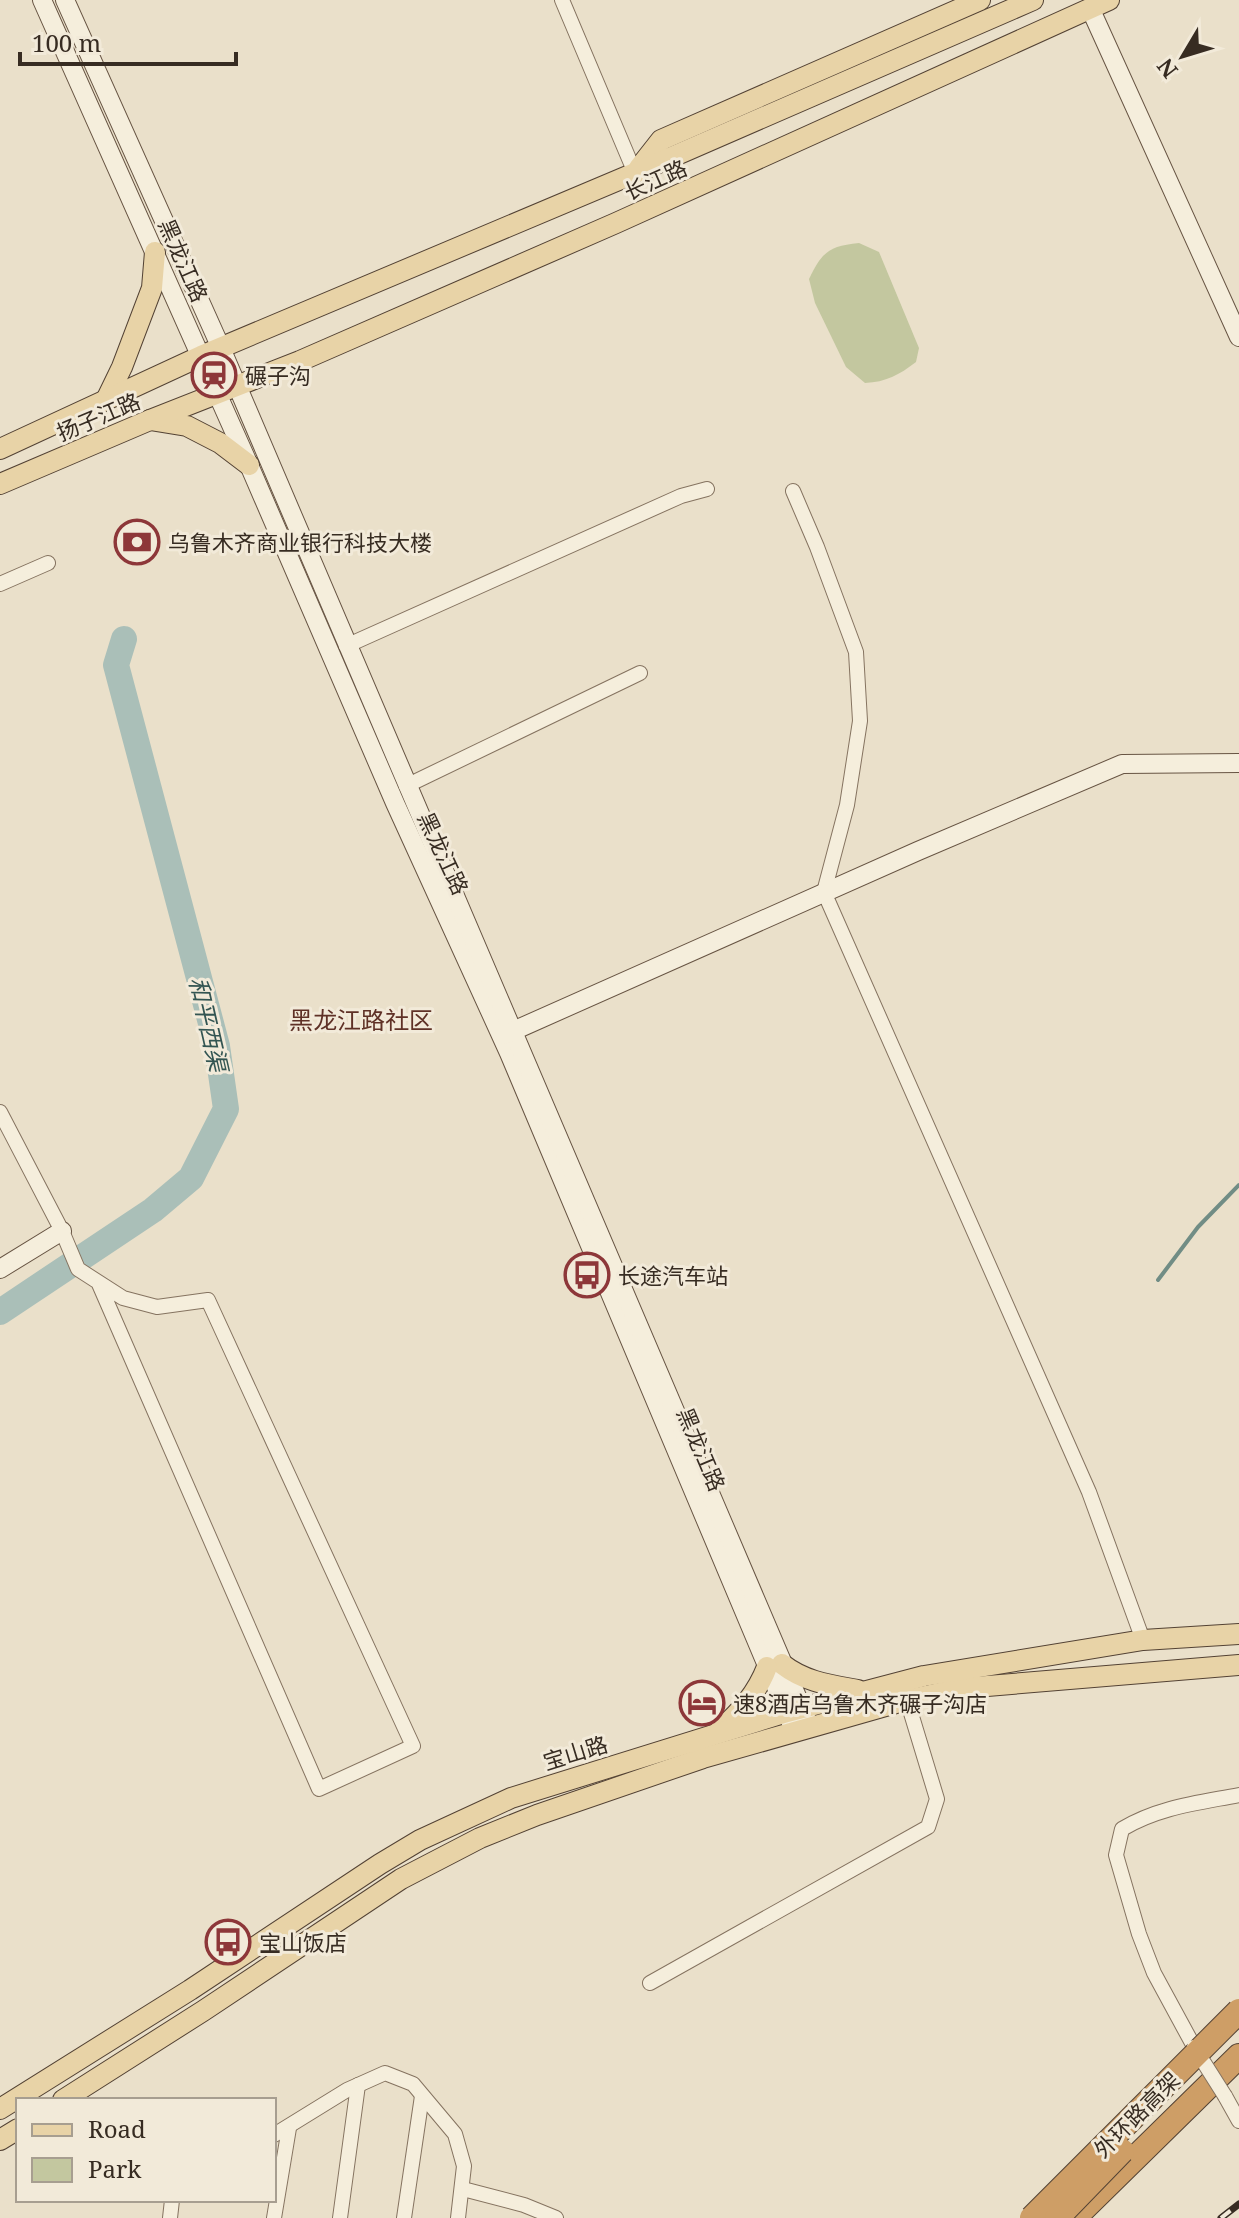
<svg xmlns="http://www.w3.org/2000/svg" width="1239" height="2218" font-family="'Noto Serif','Noto Sans SC',serif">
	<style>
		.green { fill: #c3c79f }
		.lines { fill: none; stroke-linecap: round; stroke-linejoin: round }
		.stream { stroke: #718d85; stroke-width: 4 }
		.river { stroke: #aabfb8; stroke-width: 26 }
		.street-casing { stroke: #857360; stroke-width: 16 }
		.secondary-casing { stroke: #675443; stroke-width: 20 }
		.primary-casing { stroke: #534234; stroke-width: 22 }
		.highway-casing { stroke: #534234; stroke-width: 26 }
		.street { stroke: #f5eedc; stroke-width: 14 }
		.secondary { stroke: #f5eedc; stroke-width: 18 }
		.primary { stroke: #e8d3a7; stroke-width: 20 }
		.highway { stroke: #ce9e66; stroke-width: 24 }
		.rail-casing { stroke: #372c22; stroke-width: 7 }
		.rail { stroke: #f2ead9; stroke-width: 4; stroke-dasharray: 12; stroke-linecap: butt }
		.street-bridge-casing { stroke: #857360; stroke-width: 16; stroke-linecap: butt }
		.highway-bridge-casing { stroke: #534234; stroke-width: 26; stroke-linecap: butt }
		.street-bridge { stroke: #f5eedc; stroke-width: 14 }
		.highway-bridge { stroke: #ce9e66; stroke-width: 24 }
		.labels { text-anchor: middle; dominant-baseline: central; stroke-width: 6; stroke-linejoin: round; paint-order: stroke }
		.street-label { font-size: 22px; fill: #372c22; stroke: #f2ead9 }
		.poi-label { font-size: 22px; fill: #372c22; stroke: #f2ead9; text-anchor: start }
		.neighbourhood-label { font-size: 24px; fill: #5f3126; stroke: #f2ead9 }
		.water-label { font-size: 24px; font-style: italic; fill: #335552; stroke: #f2ead9 }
	</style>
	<rect width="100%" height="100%" fill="#eae0ca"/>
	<path class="green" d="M859 243 879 252 919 348 916 362C899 375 886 382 865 383L846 367 815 303 809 279C822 252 829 246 859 243Z"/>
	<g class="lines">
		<polyline class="stream" points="1158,1280 1198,1227 1239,1185"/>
		<polyline class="river" points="0,1312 153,1210 191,1178 226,1109 217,1046 116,665 124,639"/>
		<g class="street-casing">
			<g id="street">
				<polyline points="562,0 635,173"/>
				<polyline points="793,491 817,547 856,652 860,721 847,805 824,892 1089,1492 1143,1640"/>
				<polyline points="0,584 48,563"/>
				<polyline points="346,646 681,496 707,489"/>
				<polyline points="406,786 640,673"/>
				<polyline points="0,1112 62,1231 78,1269 123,1298 157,1307 208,1300 413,1746 319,1789 99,1284"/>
				<polyline points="650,1983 928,1827 937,1799 907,1700"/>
				<path d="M1192 2043 1154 1973 1139 1934 1116 1855 1122 1829C1159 1807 1198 1803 1239 1795"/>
				<polyline points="1225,2096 1239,2121"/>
				<polyline points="274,2135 347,2090 385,2073 413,2084 455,2134 464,2166 458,2218"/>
				<polyline points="463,2189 524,2205 556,2218"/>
				<polyline points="170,2218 172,2200"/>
				<polyline points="274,2218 289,2128"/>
				<polyline points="340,2218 358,2085"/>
				<polyline points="404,2218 422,2096"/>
			</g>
		</g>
		<g class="secondary-casing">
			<g id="secondary">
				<polyline points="42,0 249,465 395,803 509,1053 792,1725"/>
				<polyline points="65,0 221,348 807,1720"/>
				<polyline points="1090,8 1239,337"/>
				<polyline points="504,1035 918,851 1122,764 1239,763"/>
				<polyline points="0,1269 62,1231"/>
			</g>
		</g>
		<g class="primary-casing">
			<g id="primary">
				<polyline points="639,168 661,140 980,0"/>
				<polyline points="106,400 122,367 152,288 155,252"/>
				<polyline points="150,420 187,426 220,443 249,465"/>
				<polyline points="0,449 201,356 635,173 1033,0"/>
				<polyline points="0,484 150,420 300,361 616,223 1109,0"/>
				<path d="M782 1664C805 1682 830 1685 858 1690"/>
				<path d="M720 1730C741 1711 757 1693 767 1667"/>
				<polyline points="63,2100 203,2011 401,1879 480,1838 537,1815 703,1758 907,1700 963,1688 1239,1665"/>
				<polyline points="0,2109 190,1990 380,1864 420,1840 511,1798 787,1712 924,1676 1143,1640 1239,1634"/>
				<polyline points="0,2140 18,2129"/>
			</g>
		</g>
		<g class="highway-casing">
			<polyline id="highway" points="1074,2218 1239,2056"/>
		</g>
		<use href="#street" class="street"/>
		<use href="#secondary" class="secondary"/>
		<use href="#primary" class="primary"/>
		<use href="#highway" class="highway"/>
		<g class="rail-casing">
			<polyline id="rail" points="1221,2218 1239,2204"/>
		</g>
		<use href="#rail" class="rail"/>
		<g class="street-bridge-casing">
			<polyline id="street-bridge" points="1194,2047 1225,2096"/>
		</g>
		<g class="highway-bridge-casing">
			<g id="highway-bridge">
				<polyline points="1032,2218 1239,2011"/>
				<polyline points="1057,2218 1122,2151"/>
			</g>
		</g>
		<use href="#street-bridge" class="street-bridge"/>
		<use href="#highway-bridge" class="highway-bridge"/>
	</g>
	<defs>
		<g id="station-ring" transform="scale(2.3)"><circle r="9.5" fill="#f2ead9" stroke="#8d3739" stroke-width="1.5"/><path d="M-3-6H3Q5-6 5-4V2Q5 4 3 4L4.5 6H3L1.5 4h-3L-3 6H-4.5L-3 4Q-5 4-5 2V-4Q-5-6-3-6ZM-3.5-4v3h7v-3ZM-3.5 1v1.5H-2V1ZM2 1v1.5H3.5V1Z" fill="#8d3739"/></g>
		<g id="bank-ring" transform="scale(2.3)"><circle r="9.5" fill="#f2ead9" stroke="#8d3739" stroke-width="1.5"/><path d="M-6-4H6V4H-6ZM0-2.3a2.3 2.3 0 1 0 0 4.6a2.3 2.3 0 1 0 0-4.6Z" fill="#8d3739"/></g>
		<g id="bus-ring" transform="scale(2.3)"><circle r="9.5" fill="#f2ead9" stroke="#8d3739" stroke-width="1.5"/><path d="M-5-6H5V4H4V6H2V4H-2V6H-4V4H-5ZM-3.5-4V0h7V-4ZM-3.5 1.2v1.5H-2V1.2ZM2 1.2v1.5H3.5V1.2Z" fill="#8d3739"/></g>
		<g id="hotel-ring" transform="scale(2.3)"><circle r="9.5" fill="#f2ead9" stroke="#8d3739" stroke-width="1.5"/><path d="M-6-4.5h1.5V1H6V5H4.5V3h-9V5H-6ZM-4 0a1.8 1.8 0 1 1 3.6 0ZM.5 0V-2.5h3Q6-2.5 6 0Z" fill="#8d3739"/></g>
	</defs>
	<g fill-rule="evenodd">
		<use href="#station-ring" x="214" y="375"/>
		<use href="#bank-ring" x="137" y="542"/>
		<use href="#bus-ring" x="587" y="1275"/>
		<use href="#hotel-ring" x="702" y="1703"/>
		<use href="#bus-ring" x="228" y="1942"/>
	</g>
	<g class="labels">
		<g class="street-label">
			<text transform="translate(655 179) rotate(-24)">长江路</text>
			<text transform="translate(184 260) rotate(66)">黑龙江路</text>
			<text transform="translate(98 416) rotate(-23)">扬子江路</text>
			<text transform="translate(444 853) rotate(65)">黑龙江路</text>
			<text transform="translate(702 1449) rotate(67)">黑龙江路</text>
			<text transform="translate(575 1752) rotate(-17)">宝山路</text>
			<text transform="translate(1136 2114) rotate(-45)">外环路高架</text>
		</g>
		<g class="poi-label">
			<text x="245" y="375">碾子沟</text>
			<text x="168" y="542">乌鲁木齐商业银行科技大楼</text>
			<text x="618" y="1275">长途汽车站</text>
			<text x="733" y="1703">速8酒店乌鲁木齐碾子沟店</text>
			<text x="259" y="1942">宝山饭店</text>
		</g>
		<g class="neighbourhood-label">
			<text x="361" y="1019">黑龙江路社区</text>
		</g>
		<g class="water-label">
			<text transform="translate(209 1024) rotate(77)">和平西渠</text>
		</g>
	</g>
	<rect x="16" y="2098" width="260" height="104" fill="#f2ead9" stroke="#a79e90" stroke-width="2"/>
	<rect x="32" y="2124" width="40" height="12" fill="#e8d3a7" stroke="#a79e90" stroke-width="2"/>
	<text x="88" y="2138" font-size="24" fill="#372c22">Road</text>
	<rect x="32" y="2158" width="40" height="24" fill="#c3c79f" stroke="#a79e90" stroke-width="2"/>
	<text x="88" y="2178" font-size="24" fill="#372c22">Park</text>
	<g transform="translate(1183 56) rotate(232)" stroke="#f2ead9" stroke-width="6" paint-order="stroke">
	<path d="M0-6L14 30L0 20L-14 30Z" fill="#372c22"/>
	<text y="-12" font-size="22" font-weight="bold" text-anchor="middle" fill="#372c22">N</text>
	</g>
	<path d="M20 52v12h216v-12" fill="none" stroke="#372c22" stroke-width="4"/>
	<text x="32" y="52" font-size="24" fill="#372c22" stroke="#f2ead9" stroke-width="6" paint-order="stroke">100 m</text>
</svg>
